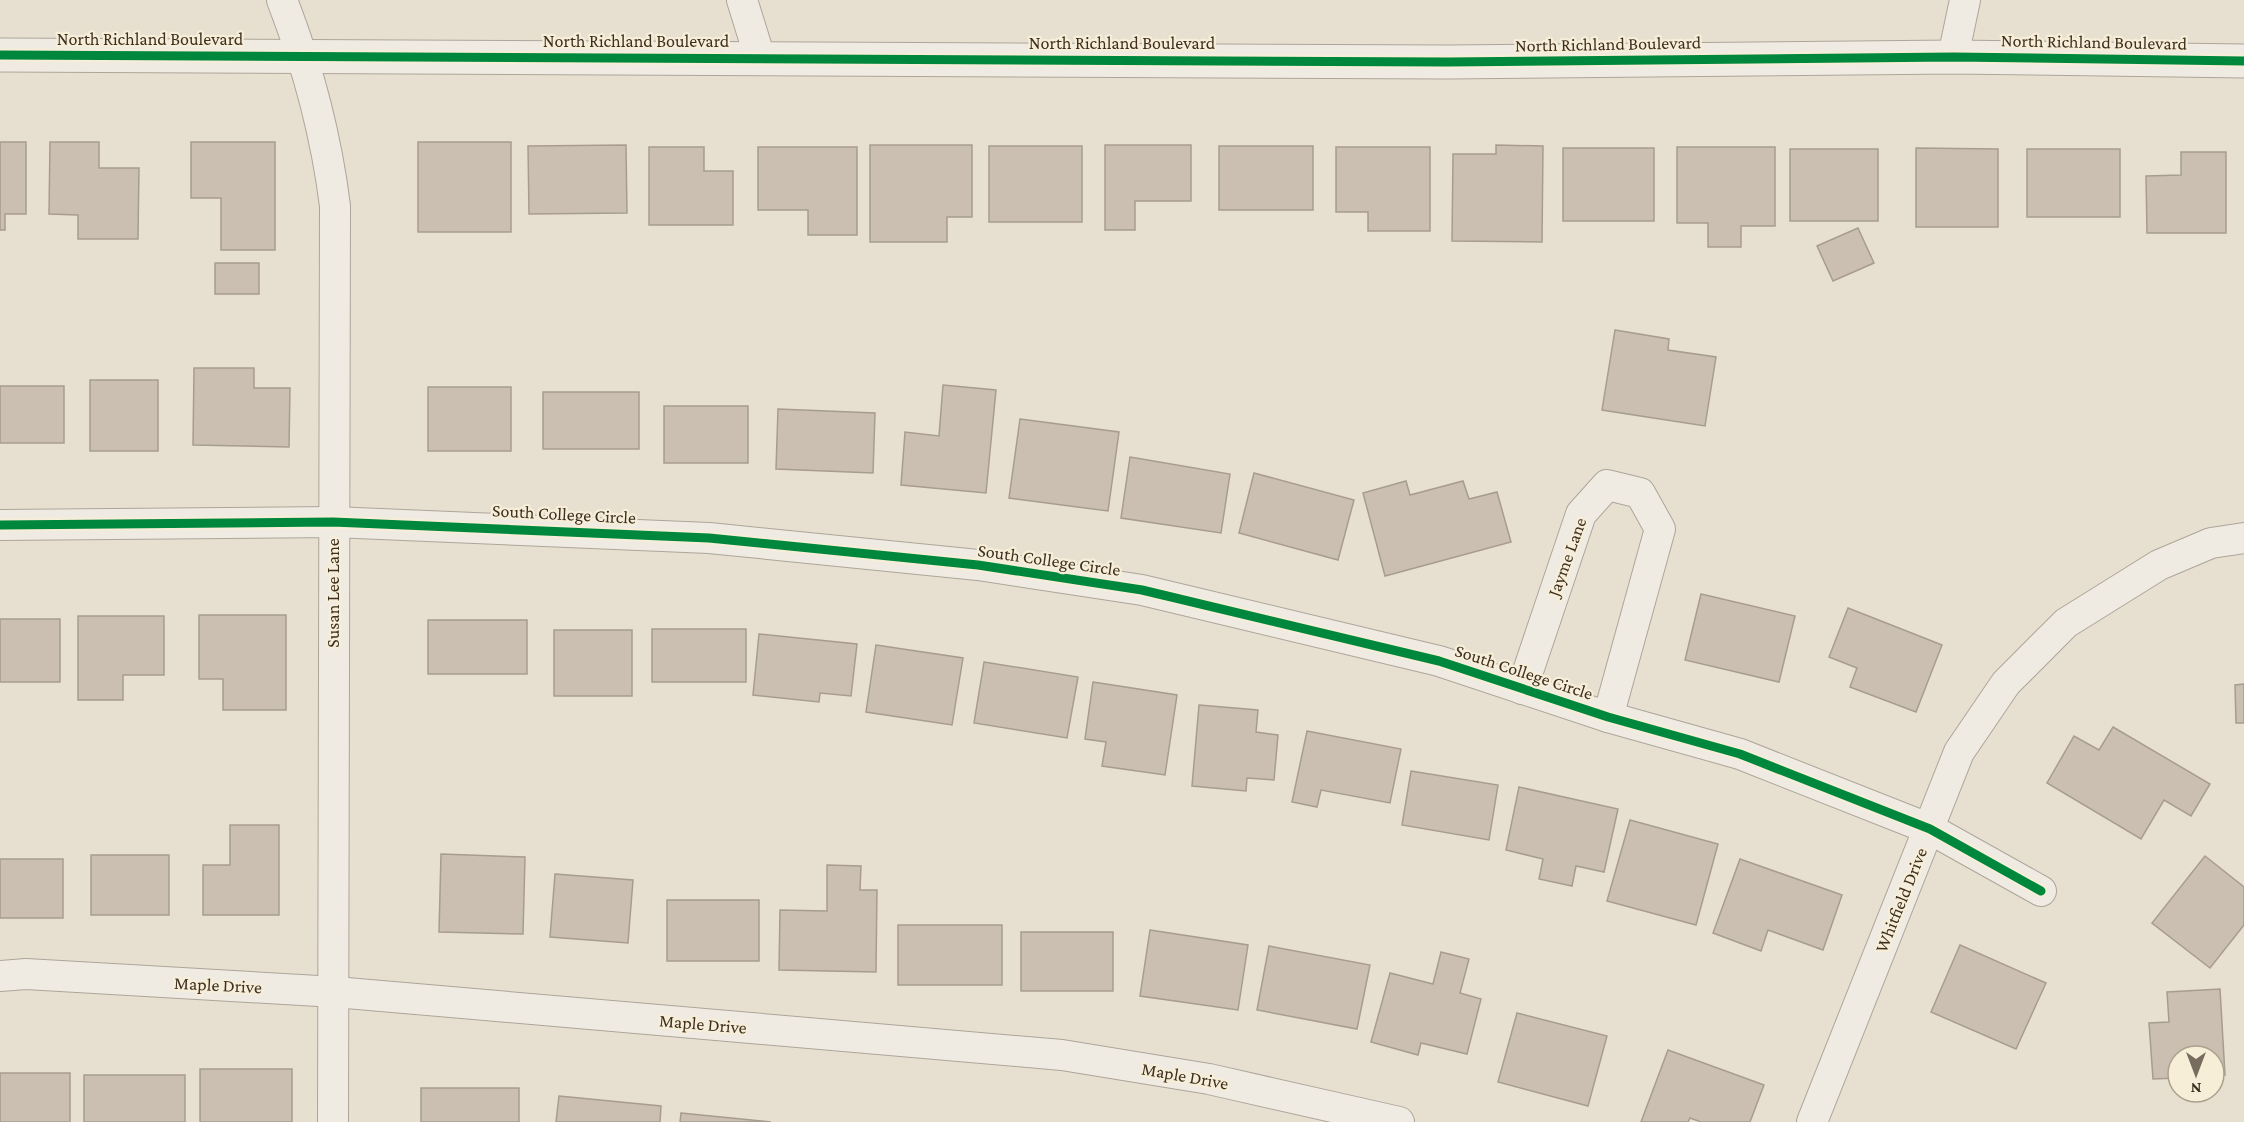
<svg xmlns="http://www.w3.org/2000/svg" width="2244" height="1122" font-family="'Crimson Pro',serif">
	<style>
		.building { fill: #cbbfb2; stroke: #a89c90; stroke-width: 1.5 }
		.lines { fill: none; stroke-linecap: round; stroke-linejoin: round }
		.minor-casing { stroke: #ada599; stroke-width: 32 }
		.tertiary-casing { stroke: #ada599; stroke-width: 35 }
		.minor { stroke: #efebe3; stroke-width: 30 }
		.tertiary { stroke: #efebe3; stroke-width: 33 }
		.cycleway-casing { stroke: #f7eed8; stroke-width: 13 }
		.cycleway { stroke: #00873e; stroke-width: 9 }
		.labels { text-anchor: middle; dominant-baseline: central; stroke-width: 4.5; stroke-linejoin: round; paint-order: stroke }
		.street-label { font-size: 18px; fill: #3d2e20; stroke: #f7eed8 }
	</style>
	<rect width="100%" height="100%" fill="#e7e0d1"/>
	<g class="building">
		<polygon points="0,142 26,142 26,214 5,214 5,230 0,230"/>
		<polygon points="50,142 99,142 99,168 139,168 138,239 78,239 78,215 49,214"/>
		<polygon points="191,142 275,142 275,250 221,250 221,198 191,198"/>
		<rect x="418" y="142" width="93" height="90"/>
		<polygon points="626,145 627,213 529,214 528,146"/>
		<polygon points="870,145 972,145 972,217 947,217 947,242 870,242"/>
		<polygon points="1105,145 1191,145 1191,201 1135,201 1135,230 1105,230"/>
		<polygon points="1496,145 1543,146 1542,242 1452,241 1453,154 1496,154"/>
		<rect x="989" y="146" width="93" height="76"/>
		<rect x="1219" y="146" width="94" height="64"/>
		<polygon points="649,147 704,147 704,171 733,171 733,225 649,225"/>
		<polygon points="758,147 857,147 857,235 808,235 808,210 758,210"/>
		<polygon points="1336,147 1430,147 1430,231 1368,231 1368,212 1336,212"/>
		<polygon points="1677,147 1775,147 1775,226 1741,226 1741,247 1708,247 1708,223 1677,223"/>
		<rect x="1563" y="148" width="91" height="73"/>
		<polygon points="1916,148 1998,149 1998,227 1916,227"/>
		<rect x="1790" y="149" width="88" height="72"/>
		<rect x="2027" y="149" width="93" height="68"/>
		<polygon points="2181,152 2226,152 2226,233 2147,233 2146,176 2181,175"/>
		<polygon points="1858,228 1874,263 1833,281 1817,246"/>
		<rect x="215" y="263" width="44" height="31"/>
		<polygon points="1615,330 1669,339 1668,350 1716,357 1705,426 1602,410"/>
		<polygon points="194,368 254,368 254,388 290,388 289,447 193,445"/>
		<rect x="90" y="380" width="68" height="71"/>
		<polygon points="943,385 996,390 986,493 901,485 905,432 939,436"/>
		<rect x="0" y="386" width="64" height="57"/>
		<rect x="428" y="387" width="83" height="64"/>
		<rect x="543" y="392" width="96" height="57"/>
		<rect x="664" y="406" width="84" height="57"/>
		<polygon points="778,409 875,413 873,473 776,469"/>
		<polygon points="1020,419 1119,432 1108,511 1009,498"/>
		<polygon points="1130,457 1230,474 1221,533 1121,518"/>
		<polygon points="1254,473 1354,500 1338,560 1239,533"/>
		<polygon points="1406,481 1410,495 1463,481 1469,499 1497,492 1511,542 1385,576 1363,493"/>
		<polygon points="1701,594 1795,616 1779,682 1685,660"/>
		<polygon points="1848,608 1942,645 1916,712 1850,687 1857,668 1829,657"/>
		<polygon points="199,615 286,615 286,710 223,710 223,679 199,679"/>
		<polygon points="78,616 164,616 164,675 123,675 123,700 78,700"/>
		<rect x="0" y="619" width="60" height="63"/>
		<rect x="428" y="620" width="99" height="54"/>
		<rect x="652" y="629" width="94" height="53"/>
		<rect x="554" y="630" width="78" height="66"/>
		<polygon points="759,634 857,644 851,696 820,693 819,702 753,695"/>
		<polygon points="876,645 963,658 952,725 866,712"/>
		<polygon points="984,662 1078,677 1067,738 974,723"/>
		<polygon points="1093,682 1177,695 1165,775 1102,766 1106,742 1085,739"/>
		<polygon points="2244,684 2244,723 2236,723 2235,685"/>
		<polygon points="1199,705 1258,710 1256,732 1278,735 1274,780 1247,778 1246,791 1192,786"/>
		<polygon points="2113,727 2210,784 2191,816 2164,800 2141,839 2047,783 2074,736 2099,750"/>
		<polygon points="1307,731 1401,749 1390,803 1321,790 1317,807 1292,802"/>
		<polygon points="1411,771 1498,785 1489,840 1402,825"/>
		<polygon points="1519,787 1618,809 1604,872 1576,866 1572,886 1539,879 1543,859 1506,850"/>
		<polygon points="1630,820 1718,844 1696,925 1607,901"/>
		<polygon points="230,825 279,825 279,915 203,915 203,865 230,865"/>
		<polygon points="441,854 525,857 523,934 439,932"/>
		<rect x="91" y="855" width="78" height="60"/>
		<polygon points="2205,856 2244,887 2244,925 2210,968 2152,923"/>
		<rect x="0" y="859" width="63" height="59"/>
		<polygon points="1740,859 1842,895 1823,950 1768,930 1761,951 1713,933"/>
		<polygon points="827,865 861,866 860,890 877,890 876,972 779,970 780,910 827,911"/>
		<polygon points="555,874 633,880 628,943 550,937"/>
		<rect x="667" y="900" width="92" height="61"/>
		<rect x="898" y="925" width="104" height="60"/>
		<polygon points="1150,930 1248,945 1238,1010 1140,996"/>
		<rect x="1021" y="932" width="92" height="59"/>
		<polygon points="1960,945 2046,983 2016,1049 1931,1012"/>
		<polygon points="1269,946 1370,965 1357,1029 1257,1010"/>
		<polygon points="1441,952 1469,959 1460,993 1481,999 1467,1054 1421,1043 1418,1055 1371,1042 1390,973 1433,984"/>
		<polygon points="2220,989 2225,1075 2214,1075 2214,1056 2178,1056 2178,1078 2153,1079 2149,1023 2169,1022 2167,992"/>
		<polygon points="1517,1013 1607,1036 1588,1106 1498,1082"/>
		<polygon points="1668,1050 1764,1085 1750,1122 1701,1122 1690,1118 1688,1122 1641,1122"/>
		<rect x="200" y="1069" width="92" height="53"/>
		<rect x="0" y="1073" width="70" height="49"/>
		<rect x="84" y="1075" width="101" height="47"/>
		<rect x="421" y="1088" width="98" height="34"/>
		<polygon points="559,1096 661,1106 660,1122 556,1122"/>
		<polygon points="681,1113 771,1122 680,1122"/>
	</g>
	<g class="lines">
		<g class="minor-casing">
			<g id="minor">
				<path d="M282 0C308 67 326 134 335 206L333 1122"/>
				<polyline points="742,0 760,58"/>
				<polyline points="1953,57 1965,0"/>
				<polyline points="0,525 333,522 709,538 978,565 1142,590 1439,661 1608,717 1740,754 1930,829 2041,891"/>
				<polyline points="1522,689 1581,514 1607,485 1640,493 1660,529 1608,717"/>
				<polyline points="0,976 26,974 335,992 1062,1055 1209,1079 1399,1122"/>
				<polyline points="1812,1122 1959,752 2006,683 2066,623 2159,565 2211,543 2244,538"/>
			</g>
		</g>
		<g class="tertiary-casing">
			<polyline id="tertiary" points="0,55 1448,62 1953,57 2244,61"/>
		</g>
		<use href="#minor" class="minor"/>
		<use href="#tertiary" class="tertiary"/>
		<g class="cycleway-casing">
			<g id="cycleway">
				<polyline points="0,55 1448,62 1953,57 2244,61"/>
				<polyline points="0,525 333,522 709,538 978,565 1142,590 1439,661 1608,717 1740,754 1930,829 2041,891"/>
			</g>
		</g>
		<use href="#cycleway" class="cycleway"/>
	</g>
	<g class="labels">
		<g class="street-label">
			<text x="150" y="39">North Richland Boulevard</text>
			<text x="636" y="41">North Richland Boulevard</text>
			<text transform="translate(2094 42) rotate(1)">North Richland Boulevard</text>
			<text x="1122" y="43">North Richland Boulevard</text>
			<text transform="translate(1608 44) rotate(-1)">North Richland Boulevard</text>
			<text transform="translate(564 514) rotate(3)">South College Circle</text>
			<text transform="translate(1567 557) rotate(-70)">Jayme Lane</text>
			<text transform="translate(1049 560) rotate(8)">South College Circle</text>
			<text transform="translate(333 593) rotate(-90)">Susan Lee Lane</text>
			<text transform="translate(1524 672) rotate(18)">South College Circle</text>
			<text transform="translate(1901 900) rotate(-68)">Whitfield Drive</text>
			<text transform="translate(218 985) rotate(3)">Maple Drive</text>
			<text transform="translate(703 1024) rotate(5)">Maple Drive</text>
			<text transform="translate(1185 1076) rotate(10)">Maple Drive</text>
		</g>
	</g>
	<g transform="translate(2196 1074) rotate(180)"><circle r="28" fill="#f7eed8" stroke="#ada18e" stroke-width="1.5"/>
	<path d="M0-4.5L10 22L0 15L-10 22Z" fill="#786c5e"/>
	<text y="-9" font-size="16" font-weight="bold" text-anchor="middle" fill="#3d2e20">N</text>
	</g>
</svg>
